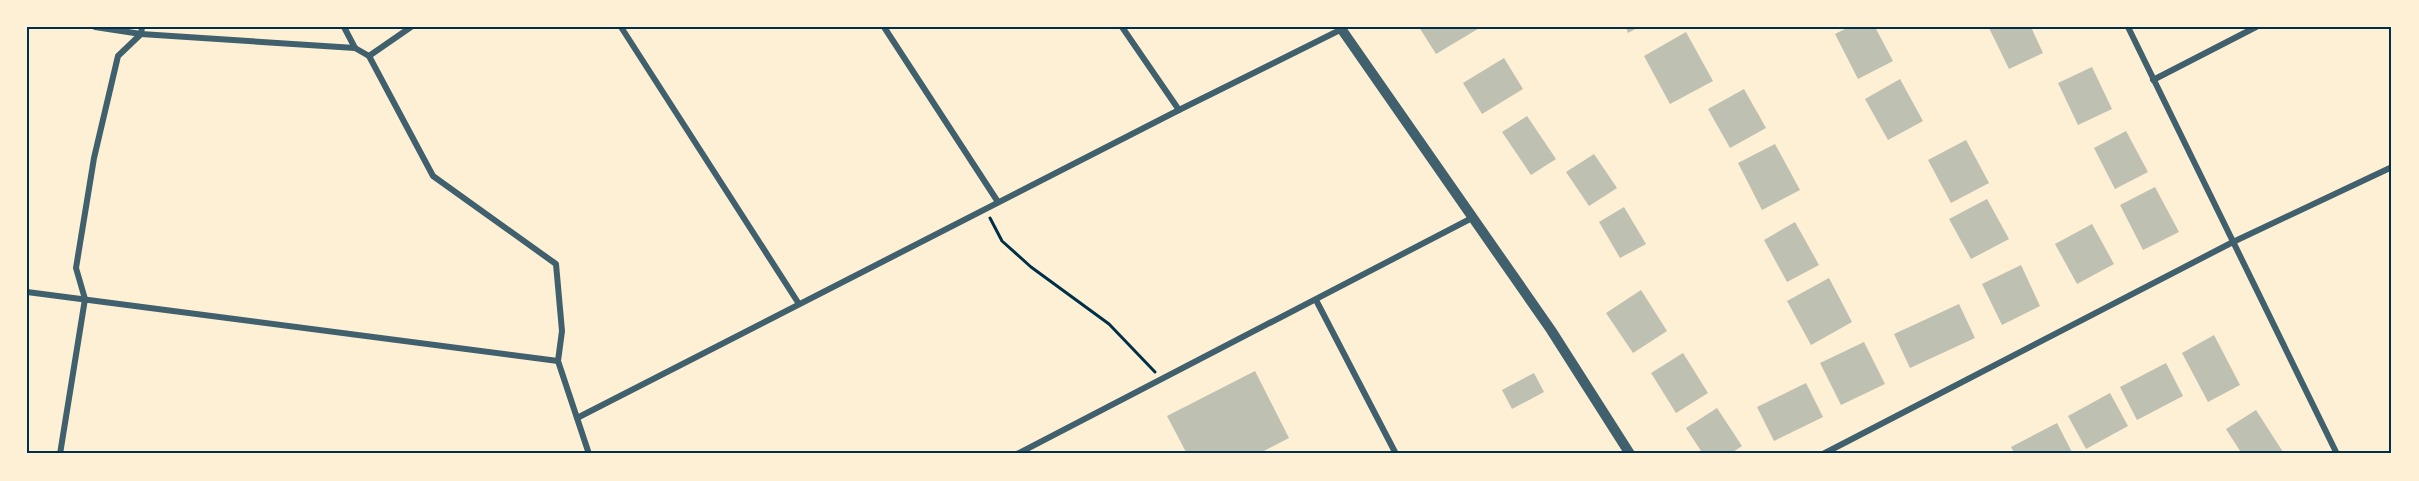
<svg xmlns="http://www.w3.org/2000/svg" width="2419" height="481" font-family="'Source Sans 3',sans-serif">
	<style>
		.building { fill: #bec0b2 }
		.lines { fill: none; stroke-linecap: round; stroke-linejoin: round }
		.path { stroke: #003049; stroke-width: 3 }
		.minor { stroke: #3f606c; stroke-width: 6 }
		.tertiary { stroke: #3f606c; stroke-width: 10 }
		.neatline { fill: none; stroke: #003049; stroke-width: 2 }
	</style>
	<rect width="100%" height="100%" fill="#fdf0d5"/>
	<g class="building">
		<polygon points="1419,27 1481,27 1436,54"/>
		<polygon points="1626,27 1639,27 1628,33"/>
		<polygon points="1849,27 1875,27 1893,61 1858,79 1835,34"/>
		<polygon points="2031,27 2043,53 2009,69 1989,28"/>
		<polygon points="1686,32 1713,81 1670,104 1644,56"/>
		<polygon points="1504,58 1523,89 1482,114 1463,83"/>
		<polygon points="2092,67 2112,109 2078,125 2058,83"/>
		<polygon points="1900,79 1923,121 1888,140 1865,99"/>
		<polygon points="1744,89 1766,128 1730,148 1708,109"/>
		<polygon points="1527,116 1556,159 1531,175 1502,132"/>
		<polygon points="2126,131 2148,172 2115,189 2094,148"/>
		<polygon points="1966,140 1989,183 1951,203 1928,160"/>
		<polygon points="1775,144 1800,190 1762,210 1738,163"/>
		<polygon points="1594,154 1617,188 1589,206 1566,172"/>
		<polygon points="2155,187 2179,232 2143,250 2120,205"/>
		<polygon points="1987,199 2009,239 1971,259 1949,219"/>
		<polygon points="1624,207 1646,244 1620,258 1599,222"/>
		<polygon points="1795,222 1819,265 1787,282 1764,240"/>
		<polygon points="2092,224 2114,264 2077,284 2055,244"/>
		<polygon points="2021,265 2040,306 2002,325 1982,284"/>
		<polygon points="1829,278 1852,322 1811,345 1787,301"/>
		<polygon points="1641,290 1667,331 1633,353 1606,313"/>
		<polygon points="1959,304 1975,338 1910,368 1894,334"/>
		<polygon points="2214,335 2240,385 2208,402 2182,353"/>
		<polygon points="1864,342 1885,384 1841,405 1820,363"/>
		<polygon points="1683,353 1708,393 1676,413 1651,373"/>
		<polygon points="2166,363 2183,396 2137,420 2120,387"/>
		<polygon points="1255,371 1289,438 1258,454 1187,454 1167,416"/>
		<polygon points="1534,373 1544,392 1512,409 1502,390"/>
		<polygon points="1806,383 1823,417 1774,441 1757,407"/>
		<polygon points="2110,393 2128,426 2086,449 2068,416"/>
		<polygon points="1717,408 1742,446 1730,454 1703,454 1686,428"/>
		<polygon points="2256,410 2283,452 2281,454 2242,454 2226,429"/>
		<polygon points="2057,423 2073,454 2015,454 2011,447"/>
	</g>
	<g class="lines">
		<polyline class="path" points="990,218 1002,241 1031,267 1109,324 1155,372"/>
		<g class="minor">
			<polyline points="95,27 141,34 355,48"/>
			<polyline points="344,27 355,48 369,56 433,176 556,264 562,331 558,361 589,454"/>
			<polyline points="621,27 799,304"/>
			<polyline points="884,27 998,202"/>
			<polyline points="1122,27 1179,110"/>
			<polyline points="2128,27 2337,454"/>
			<polyline points="369,56 411,27"/>
			<polyline points="2153,80 2256,27"/>
			<polyline points="27,292 558,361"/>
			<polyline points="1316,300 1396,454"/>
			<polyline points="577,418 1179,110 1344,28"/>
			<polyline points="60,454 85,299 76,268 94,158 118,56 141,34 142,27"/>
			<polyline points="1017,454 1472,218"/>
			<polyline points="1823,454 2233,242 2392,167"/>
		</g>
		<polyline class="tertiary" points="1340,27 1551,330 1630,454"/>
	</g>
	<rect width="2419" height="481" fill="none" stroke="#fdf0d5" stroke-width="57"/>
	<rect x="28" y="28" width="2362" height="424" class="neatline"/>
</svg>
